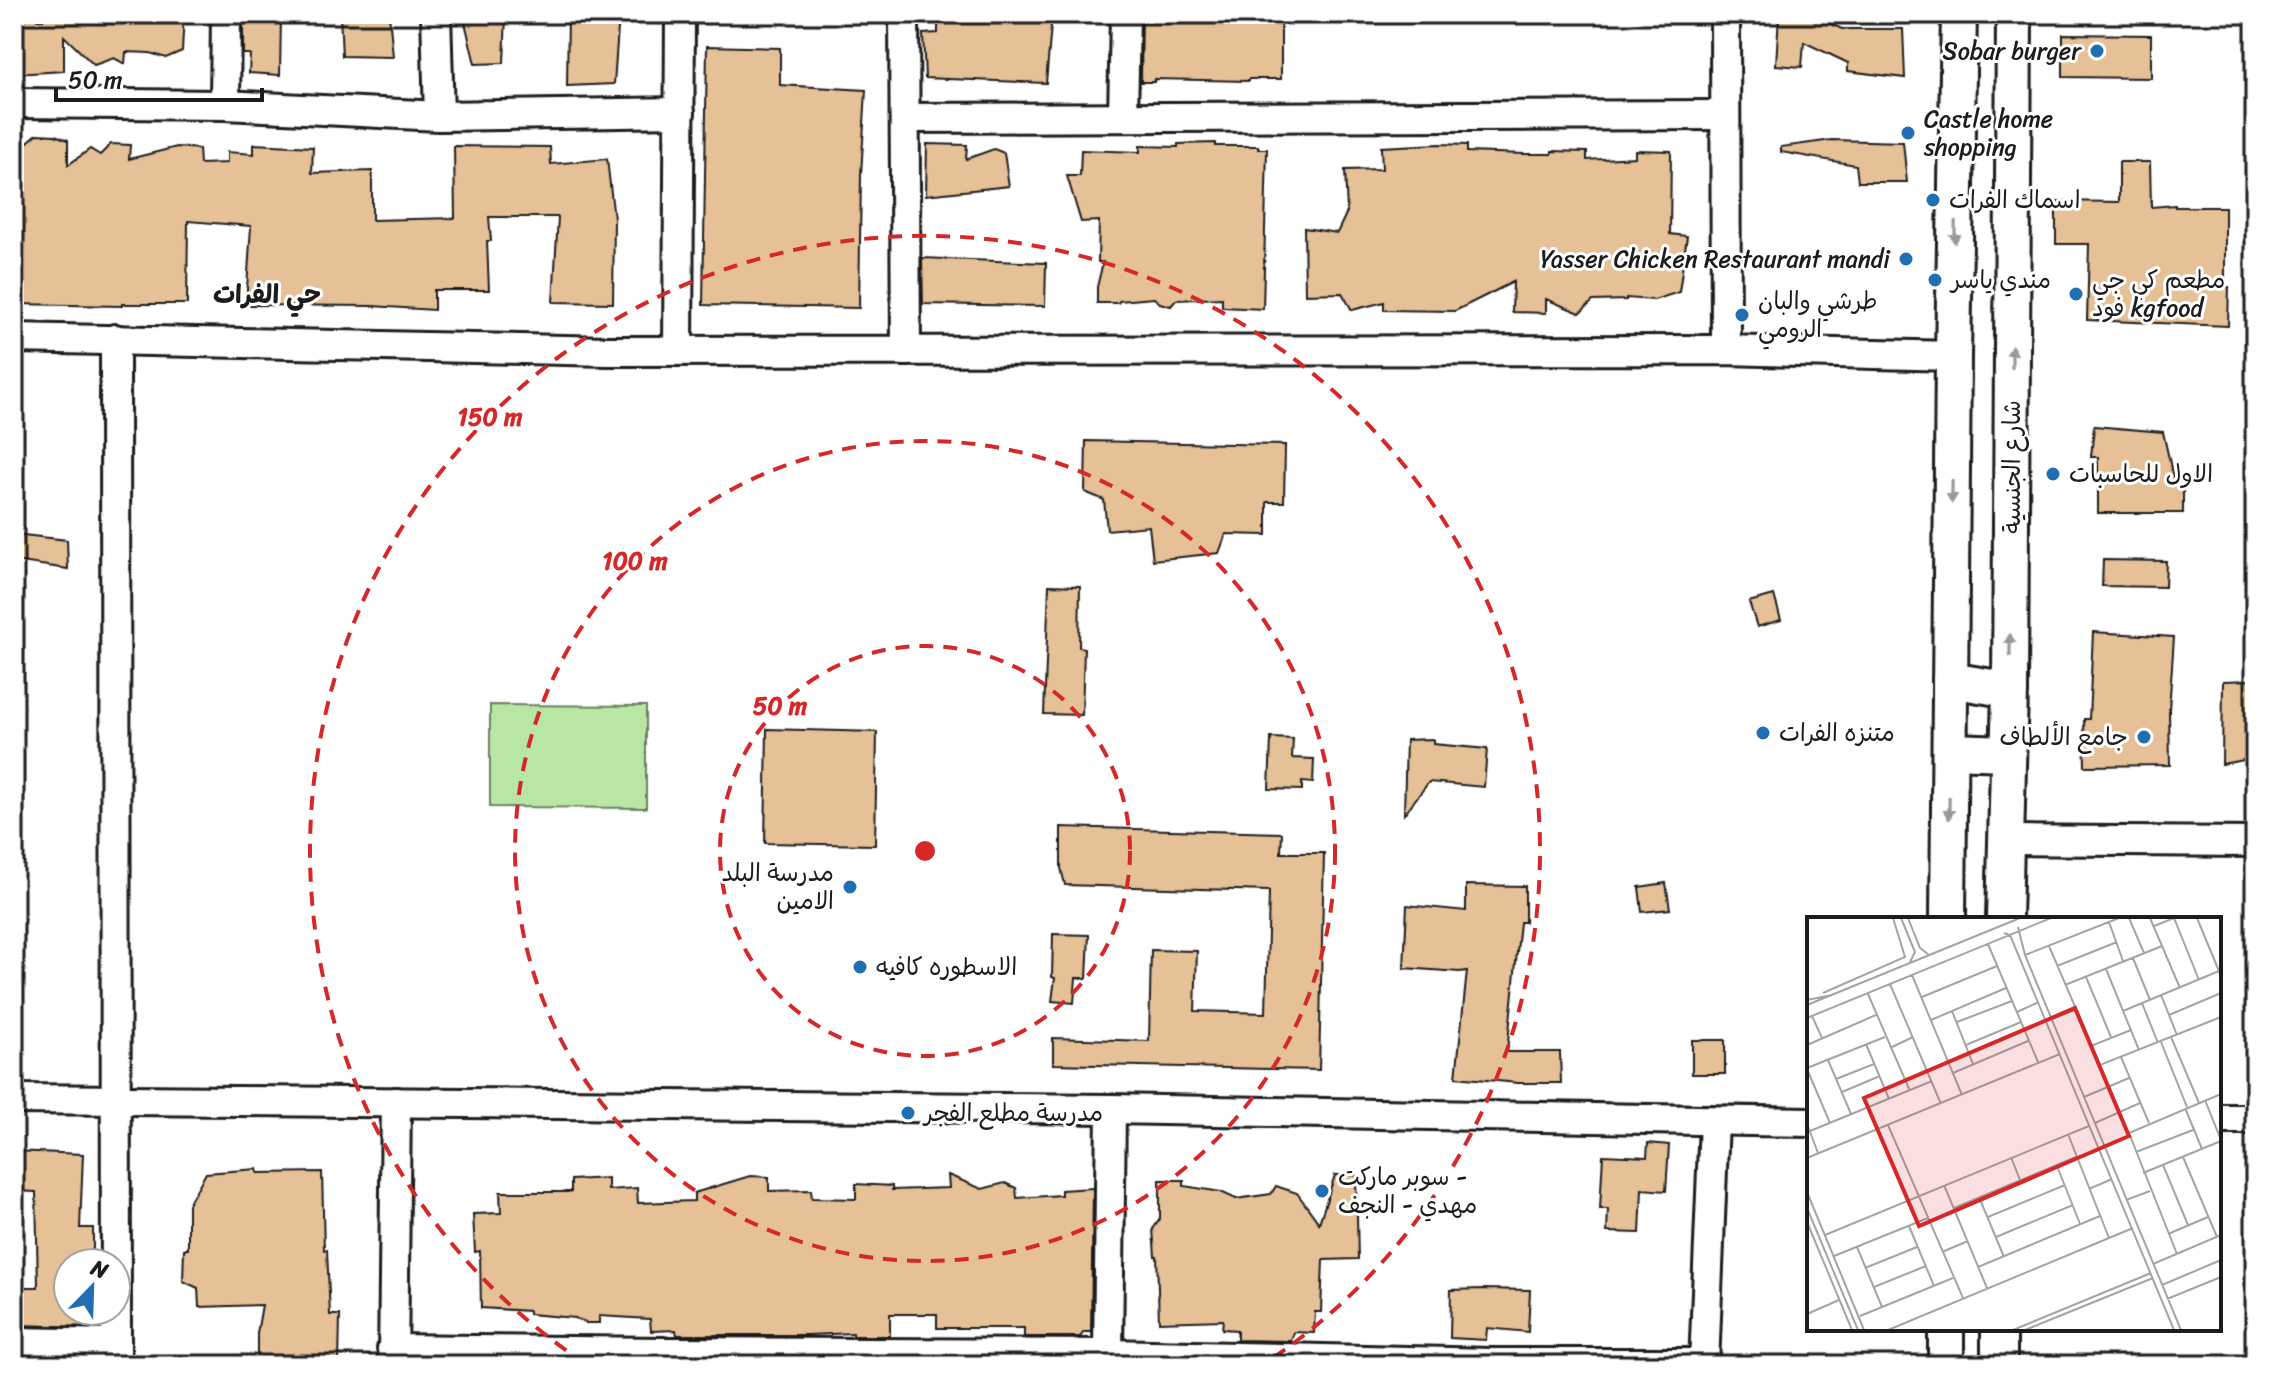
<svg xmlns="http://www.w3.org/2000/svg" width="2269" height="1379" font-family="Sriracha,'Playpen Sans Arabic',sans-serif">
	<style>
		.green { fill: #b8e6a4; stroke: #6a8160; stroke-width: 2 }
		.building { fill: #e6c097; stroke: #1c1c1c; stroke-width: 2 }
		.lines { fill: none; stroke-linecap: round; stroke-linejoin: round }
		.minor-casing { stroke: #1c1c1c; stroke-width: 34 }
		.major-casing { stroke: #1c1c1c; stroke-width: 40 }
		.minor { stroke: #fff; stroke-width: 28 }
		.major { stroke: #fff; stroke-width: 34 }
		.oneway { fill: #999 }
		.ring { fill: none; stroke: #d62828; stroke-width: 4; stroke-dasharray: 14 10 }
		.poi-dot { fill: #1f6fb2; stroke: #fff; stroke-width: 3 }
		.labels { text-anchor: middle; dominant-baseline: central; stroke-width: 6; stroke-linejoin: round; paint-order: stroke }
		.poi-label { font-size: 24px; fill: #1c1c1c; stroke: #fff; text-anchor: start }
		.street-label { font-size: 24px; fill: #1c1c1c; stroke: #fff }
		.neighbourhood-label { font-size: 26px; font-weight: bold; fill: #1c1c1c; stroke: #fff }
		.inset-road { fill: none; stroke: #a4a4a4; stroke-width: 2 }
		.view { fill: #d62828; fill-opacity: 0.15; stroke: #d62828; stroke-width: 4 }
		.inset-edge { fill: none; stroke: #1c1c1c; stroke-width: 4 }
		.centre { fill: #d62828; stroke: #fff; stroke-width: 4 }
		.ring-label { font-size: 24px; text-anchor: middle; font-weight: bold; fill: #d62828; stroke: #fff; stroke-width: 6; stroke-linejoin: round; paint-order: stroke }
	</style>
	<rect width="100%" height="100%" fill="#fff"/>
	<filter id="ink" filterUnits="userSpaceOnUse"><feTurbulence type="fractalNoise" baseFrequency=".0125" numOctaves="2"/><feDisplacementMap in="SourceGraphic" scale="16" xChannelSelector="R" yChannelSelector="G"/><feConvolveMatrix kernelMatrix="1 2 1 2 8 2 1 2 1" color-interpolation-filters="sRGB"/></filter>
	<g filter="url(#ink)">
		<polygon class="green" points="490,705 646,706 646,808 490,807"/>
		<g class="building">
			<polygon points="14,14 43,20 42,14 184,14 182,51 166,58 150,53 126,52 125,64 114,58 94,65 64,36 64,71 14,74"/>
			<polygon points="243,14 281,16 280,75 249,73 250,54 243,54"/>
			<polygon points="340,14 389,14 393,57 342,56"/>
			<polygon points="463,14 506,14 504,63 475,64"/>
			<polygon points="568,14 619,14 614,84 567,86"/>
			<polygon points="938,14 1052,14 1046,83 925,78 923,34 938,33"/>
			<polygon points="1281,14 1281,79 1249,79 1249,81 1154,79 1154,82 1141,82 1142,15"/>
			<polygon points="1779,14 1809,14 1842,29 1903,29 1905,78 1848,71 1848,63 1804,42 1802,67 1776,65"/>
			<polygon points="2063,34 2151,35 2151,78 2063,77"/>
			<polygon points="707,46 780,48 780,85 866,90 861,175 859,308 703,305"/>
			<polygon points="37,134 55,135 68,140 68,165 90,149 100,155 111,144 130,145 129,159 177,147 199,149 200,164 227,163 227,152 254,154 254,144 313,147 312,173 372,171 372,220 455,218 454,146 550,147 551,164 607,159 614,219 613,303 553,302 558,217 489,217 491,241 487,241 489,290 434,290 434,310 372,306 246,305 251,226 188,221 187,304 122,304 122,306 14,304 14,154"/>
			<polygon points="1832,140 1903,142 1907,182 1858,182 1856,165 1781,152 1781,147"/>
			<polygon points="1215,143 1215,146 1258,146 1258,149 1267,149 1263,309 1222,307 1222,298 1176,300 1171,306 1160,303 1154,298 1119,301 1118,303 1097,303 1097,287 1103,262 1098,262 1099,221 1081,222 1067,176 1080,176 1081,150 1140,152 1140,146 1178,147 1178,144"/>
			<polygon points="927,144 967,145 966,159 994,149 1004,153 1009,186 926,195"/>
			<polygon points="1439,144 1467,145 1467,152 1525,154 1552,154 1552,151 1587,152 1587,160 1635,157 1635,150 1671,151 1670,234 1687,236 1679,292 1654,300 1626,298 1626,300 1593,301 1580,313 1546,299 1546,313 1512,312 1513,282 1455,311 1384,310 1384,302 1352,310 1342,293 1305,294 1304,228 1337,233 1347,212 1345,170 1382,169 1381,147"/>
			<polygon points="2119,162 2150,162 2151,207 2175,205 2175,207 2225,207 2225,287 2229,287 2228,326 2087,320 2089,244 2056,244 2056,201 2119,202"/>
			<polygon points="922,258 1046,263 1045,306 923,304"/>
			<polygon points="2094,426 2163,432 2173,477 2183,477 2183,513 2098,513 2098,457 2091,457"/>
			<polygon points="1086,441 1285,445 1284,502 1267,502 1267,535 1226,534 1219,553 1153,560 1149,526 1107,530 1104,500 1085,492"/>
			<polygon points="14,534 67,540 68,569 14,561"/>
			<polygon points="2103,560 2166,561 2165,587 2102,586"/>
			<polygon points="1049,585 1080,586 1079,647 1084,648 1082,715 1044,714"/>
			<polygon points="1774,595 1781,620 1757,627 1749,602"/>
			<polygon points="2093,632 2174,637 2169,710 2170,765 2085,766 2084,719 2089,719"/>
			<polygon points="2255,680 2255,758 2222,764 2223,681"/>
			<polygon points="767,729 877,732 875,845 765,843"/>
			<polygon points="1271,738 1293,739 1292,758 1314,759 1313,783 1302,782 1302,790 1269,789"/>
			<polygon points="1433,739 1433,744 1487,749 1484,787 1429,782 1404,814 1406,740"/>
			<polygon points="1061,827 1282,833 1281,853 1324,853 1319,1070 1053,1064 1053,1038 1149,1041 1151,950 1197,951 1195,1011 1266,1013 1269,891 1065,885 1061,868"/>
			<polygon points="1666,883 1670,909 1642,912 1639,887"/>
			<polygon points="1466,885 1525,886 1525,922 1520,922 1507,1052 1560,1052 1561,1083 1518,1083 1456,1077 1467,971 1460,972 1404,968 1407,905 1466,911"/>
			<polygon points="1053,934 1089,935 1087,978 1076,978 1074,1003 1052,1001 1055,978 1052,977"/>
			<rect x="1692" y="1040" width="33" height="34"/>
			<polygon points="1648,1143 1669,1145 1666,1191 1642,1189 1640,1233 1607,1232 1608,1209 1600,1209 1603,1155 1647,1157"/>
			<polygon points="14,1151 83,1154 80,1228 93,1228 93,1263 68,1263 68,1311 99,1311 99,1327 14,1325 14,1287 38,1287 36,1192 14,1191"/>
			<polygon points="257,1169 258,1173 322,1172 324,1250 327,1250 330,1315 340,1315 339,1365 257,1365 257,1333 262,1305 199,1307 198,1288 183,1281 184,1249 188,1249 188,1204 206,1173"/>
			<polygon points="948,1175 982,1189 1005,1183 1016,1188 1017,1198 1061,1195 1061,1190 1093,1188 1091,1332 1084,1332 1080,1337 1024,1337 1024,1328 937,1328 937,1314 890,1314 890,1336 853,1336 853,1333 807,1335 677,1335 676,1330 651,1331 650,1319 599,1316 599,1323 586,1323 575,1318 529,1314 529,1311 481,1308 480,1251 475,1252 473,1214 501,1213 500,1192 571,1192 571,1180 608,1178 608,1190 637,1188 638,1203 694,1201 694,1193 750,1176 769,1177 769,1191 811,1190 812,1198 856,1199 856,1184 892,1186 892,1190 949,1188"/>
			<polygon points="1335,1175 1356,1175 1358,1259 1323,1260 1321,1312 1315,1312 1314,1333 1294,1332 1291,1341 1237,1340 1237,1330 1222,1329 1223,1320 1159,1322 1157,1256 1155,1256 1153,1229 1160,1219 1160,1180 1184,1180 1184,1186 1221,1192 1236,1199 1271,1194 1276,1186 1297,1193 1319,1223"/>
			<polygon points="1482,1289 1530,1290 1528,1332 1487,1328 1486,1340 1450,1338 1451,1290"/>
		</g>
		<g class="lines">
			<g class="minor-casing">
				<g id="minor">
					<polyline points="436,14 439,116"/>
					<polyline points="904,14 906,351"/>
					<polyline points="1725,14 1726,350"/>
					<polyline points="14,103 225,105 439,116 680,112"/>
					<polyline points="225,105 226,14"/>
					<polyline points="1123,117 1125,14"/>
					<polyline points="905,118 1725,115"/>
					<polyline points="14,338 609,351 1726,350 1953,356"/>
					<polyline points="115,339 116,1365"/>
					<polyline points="678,351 680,14"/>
					<polyline points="2005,840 2255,842"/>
					<polyline points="14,1099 1111,1109 1809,1122"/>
					<polyline points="2219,1119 2255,1119"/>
					<polyline points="14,1342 116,1344"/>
					<polyline points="392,1349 667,1352 1108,1354 1492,1363 1704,1363"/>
					<polyline points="1108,1354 1111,1109"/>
					<polyline points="393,1364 396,1102"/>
					<polyline points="1704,1365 1714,1121"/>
				</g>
			</g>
			<g class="major-casing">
				<g id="major">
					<polyline points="1950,680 2010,690"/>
					<polyline points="1950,751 2008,753"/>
					<polyline points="1948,919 1953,356 1959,14"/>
					<polyline points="2004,919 2010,690 2014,14"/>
					<polyline points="1946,1329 1946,1365"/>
					<polyline points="1999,1365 1999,1329"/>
				</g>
			</g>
			<use href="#minor" class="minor"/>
			<use href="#major" class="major"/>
		</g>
		<defs><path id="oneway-solid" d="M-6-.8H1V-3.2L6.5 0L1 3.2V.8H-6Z" transform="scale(2)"/></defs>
		<g class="oneway">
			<use href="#oneway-solid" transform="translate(1955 232) rotate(91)"/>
			<use href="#oneway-solid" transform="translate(2012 357) rotate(-90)"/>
			<use href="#oneway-solid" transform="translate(1952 492) rotate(91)"/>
			<use href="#oneway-solid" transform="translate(2010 645) rotate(-90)"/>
			<use href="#oneway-solid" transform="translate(1949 808) rotate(91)"/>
		</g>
	</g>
	<g class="ring">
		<circle cx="925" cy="851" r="205"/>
		<circle cx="925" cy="851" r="410"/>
		<path d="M586 1364A615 615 0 1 1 1264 1364"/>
	</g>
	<g class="poi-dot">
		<circle cx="2097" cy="51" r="8"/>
		<circle cx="1908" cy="133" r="8"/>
		<circle cx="1933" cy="200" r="8"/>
		<circle cx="1906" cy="259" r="8"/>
		<circle cx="1935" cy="280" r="8"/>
		<circle cx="2076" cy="294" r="8"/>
		<circle cx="1742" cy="315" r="8"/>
		<circle cx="2053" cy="474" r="8"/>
		<circle cx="1763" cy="733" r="8"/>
		<circle cx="2144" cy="737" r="8"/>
		<circle cx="850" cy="887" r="8"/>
		<circle cx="860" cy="967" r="8"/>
		<circle cx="908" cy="1113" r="8"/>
		<circle cx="1322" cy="1191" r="8"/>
	</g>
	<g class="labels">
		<g class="poi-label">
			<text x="2081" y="51" text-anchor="end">Sobar burger</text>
			<text x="1924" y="119">Castle home<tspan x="1924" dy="28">shopping</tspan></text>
			<text x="1949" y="200">اسماك الفرات</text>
			<text x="1890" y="259" text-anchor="end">Yasser Chicken Restaurant mandi</text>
			<text x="1951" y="280">مندي ياسر</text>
			<text x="2092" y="280">مطعم کي جي<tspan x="2092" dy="28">فود kgfood</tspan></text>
			<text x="1758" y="301">طرشي والبان<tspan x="1758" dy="28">الرومي</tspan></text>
			<text x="2069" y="474">الاول للحاسبات</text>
			<text x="1779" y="733">متنزه الفرات</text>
			<text x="2128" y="737" text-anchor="end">جامع الألطاف</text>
			<text x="834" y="873" text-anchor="end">مدرسة البلد<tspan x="834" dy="28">الامين</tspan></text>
			<text x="876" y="967">الاسطوره كافيه</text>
			<text x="924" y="1113">مدرسة مطلع الفجر</text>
			<text x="1338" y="1177">سوبر ماركت -<tspan x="1338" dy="28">مهدي - النجف</tspan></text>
		</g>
		<g class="street-label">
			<text transform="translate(2012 467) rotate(-90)">شارع الجنسية</text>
		</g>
		<g class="neighbourhood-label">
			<text x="267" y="294">حي الفرات</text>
		</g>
	</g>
	<g transform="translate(1807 917)">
		<rect width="414" height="414" fill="#fff"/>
		<path class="inset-road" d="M94 1 108 35 103 45M101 1 113 31 122 38M322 1 337 36M343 1 373 71M390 1 414 59M302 5 316 44M347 9 367 1 392 63M211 10 218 38 374 413M197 16 203 18 367 413M181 27 231 145M242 29 293 148 414 100M218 38 312 1M326 41 343 83M250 49 310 25M299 52 332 133M105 58 155 178M279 60 304 120M83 67 134 187M258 68 355 29M16 76 98 40 86 1M61 77 103 174M354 78 370 118M115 80 190 49M0 83 25 78M335 86 351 126M0 88 213 1M145 94 166 147M316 94 412 54M210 95 232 85M362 98 414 76M5 99 15 121M0 101 244 1M245 102 268 93M124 103 199 71M150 105 205 84M364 120 392 186M354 125 380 190M59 127 82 182M0 128 69 98M159 128 214 105M284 129 324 113M83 131 106 120M314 140 342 206M21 143 44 197M0 151 78 120M0 152 23 206M146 156 221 124M29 162 67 147M35 175 73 159M277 180 322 161M398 183 414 223M378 191 395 232M288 206 333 186M0 207 11 236M81 208 156 381M3 214 125 164M261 217 302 321M329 235 386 213M204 240 213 263M376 240 410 320M0 241 253 137M356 248 381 308M250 249 273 307M336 256 414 224M137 268 180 371M282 272 305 262M0 275 57 413M172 280 197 340M319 283 343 274M0 291 51 413M147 291 269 240M181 300 258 268M0 305 45 413M102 309 127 369M361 317 401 300M18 318 282 209M189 320 266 288M50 330 75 390M135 335 161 324M370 337 322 216 414 177M27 339 121 301M346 347 414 318M171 350 293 299M58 351 110 330M355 368 414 343M67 370 119 349M360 382 414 360M0 397 32 383M53 399 146 361M81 413 326 311M206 413 344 356M218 413 346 361"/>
		<path class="view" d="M268 91 322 219 112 309 57 181Z"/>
		<rect width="414" height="414" class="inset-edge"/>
	</g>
	<circle cx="925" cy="851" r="12" class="centre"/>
	<g class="ring-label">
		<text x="490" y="425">150 m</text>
		<text x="635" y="569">100 m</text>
		<text x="780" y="714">50 m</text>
	</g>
	<rect width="2269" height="1379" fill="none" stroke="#fff" stroke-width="48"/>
	<rect x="24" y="24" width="2221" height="1331" fill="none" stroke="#1c1c1c" stroke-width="3" filter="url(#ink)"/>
	<g transform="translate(92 1287) rotate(23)"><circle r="38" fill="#ffffff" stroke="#a4a4a4" stroke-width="2"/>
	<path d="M0-6L14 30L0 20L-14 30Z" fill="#1f6fb2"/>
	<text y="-12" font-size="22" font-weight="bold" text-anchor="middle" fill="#1c1c1c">N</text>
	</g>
	<path d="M56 88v12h206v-12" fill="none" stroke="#1c1c1c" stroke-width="4"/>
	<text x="68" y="88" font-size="24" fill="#1c1c1c" stroke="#ffffff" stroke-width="6" paint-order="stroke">50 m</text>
</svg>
